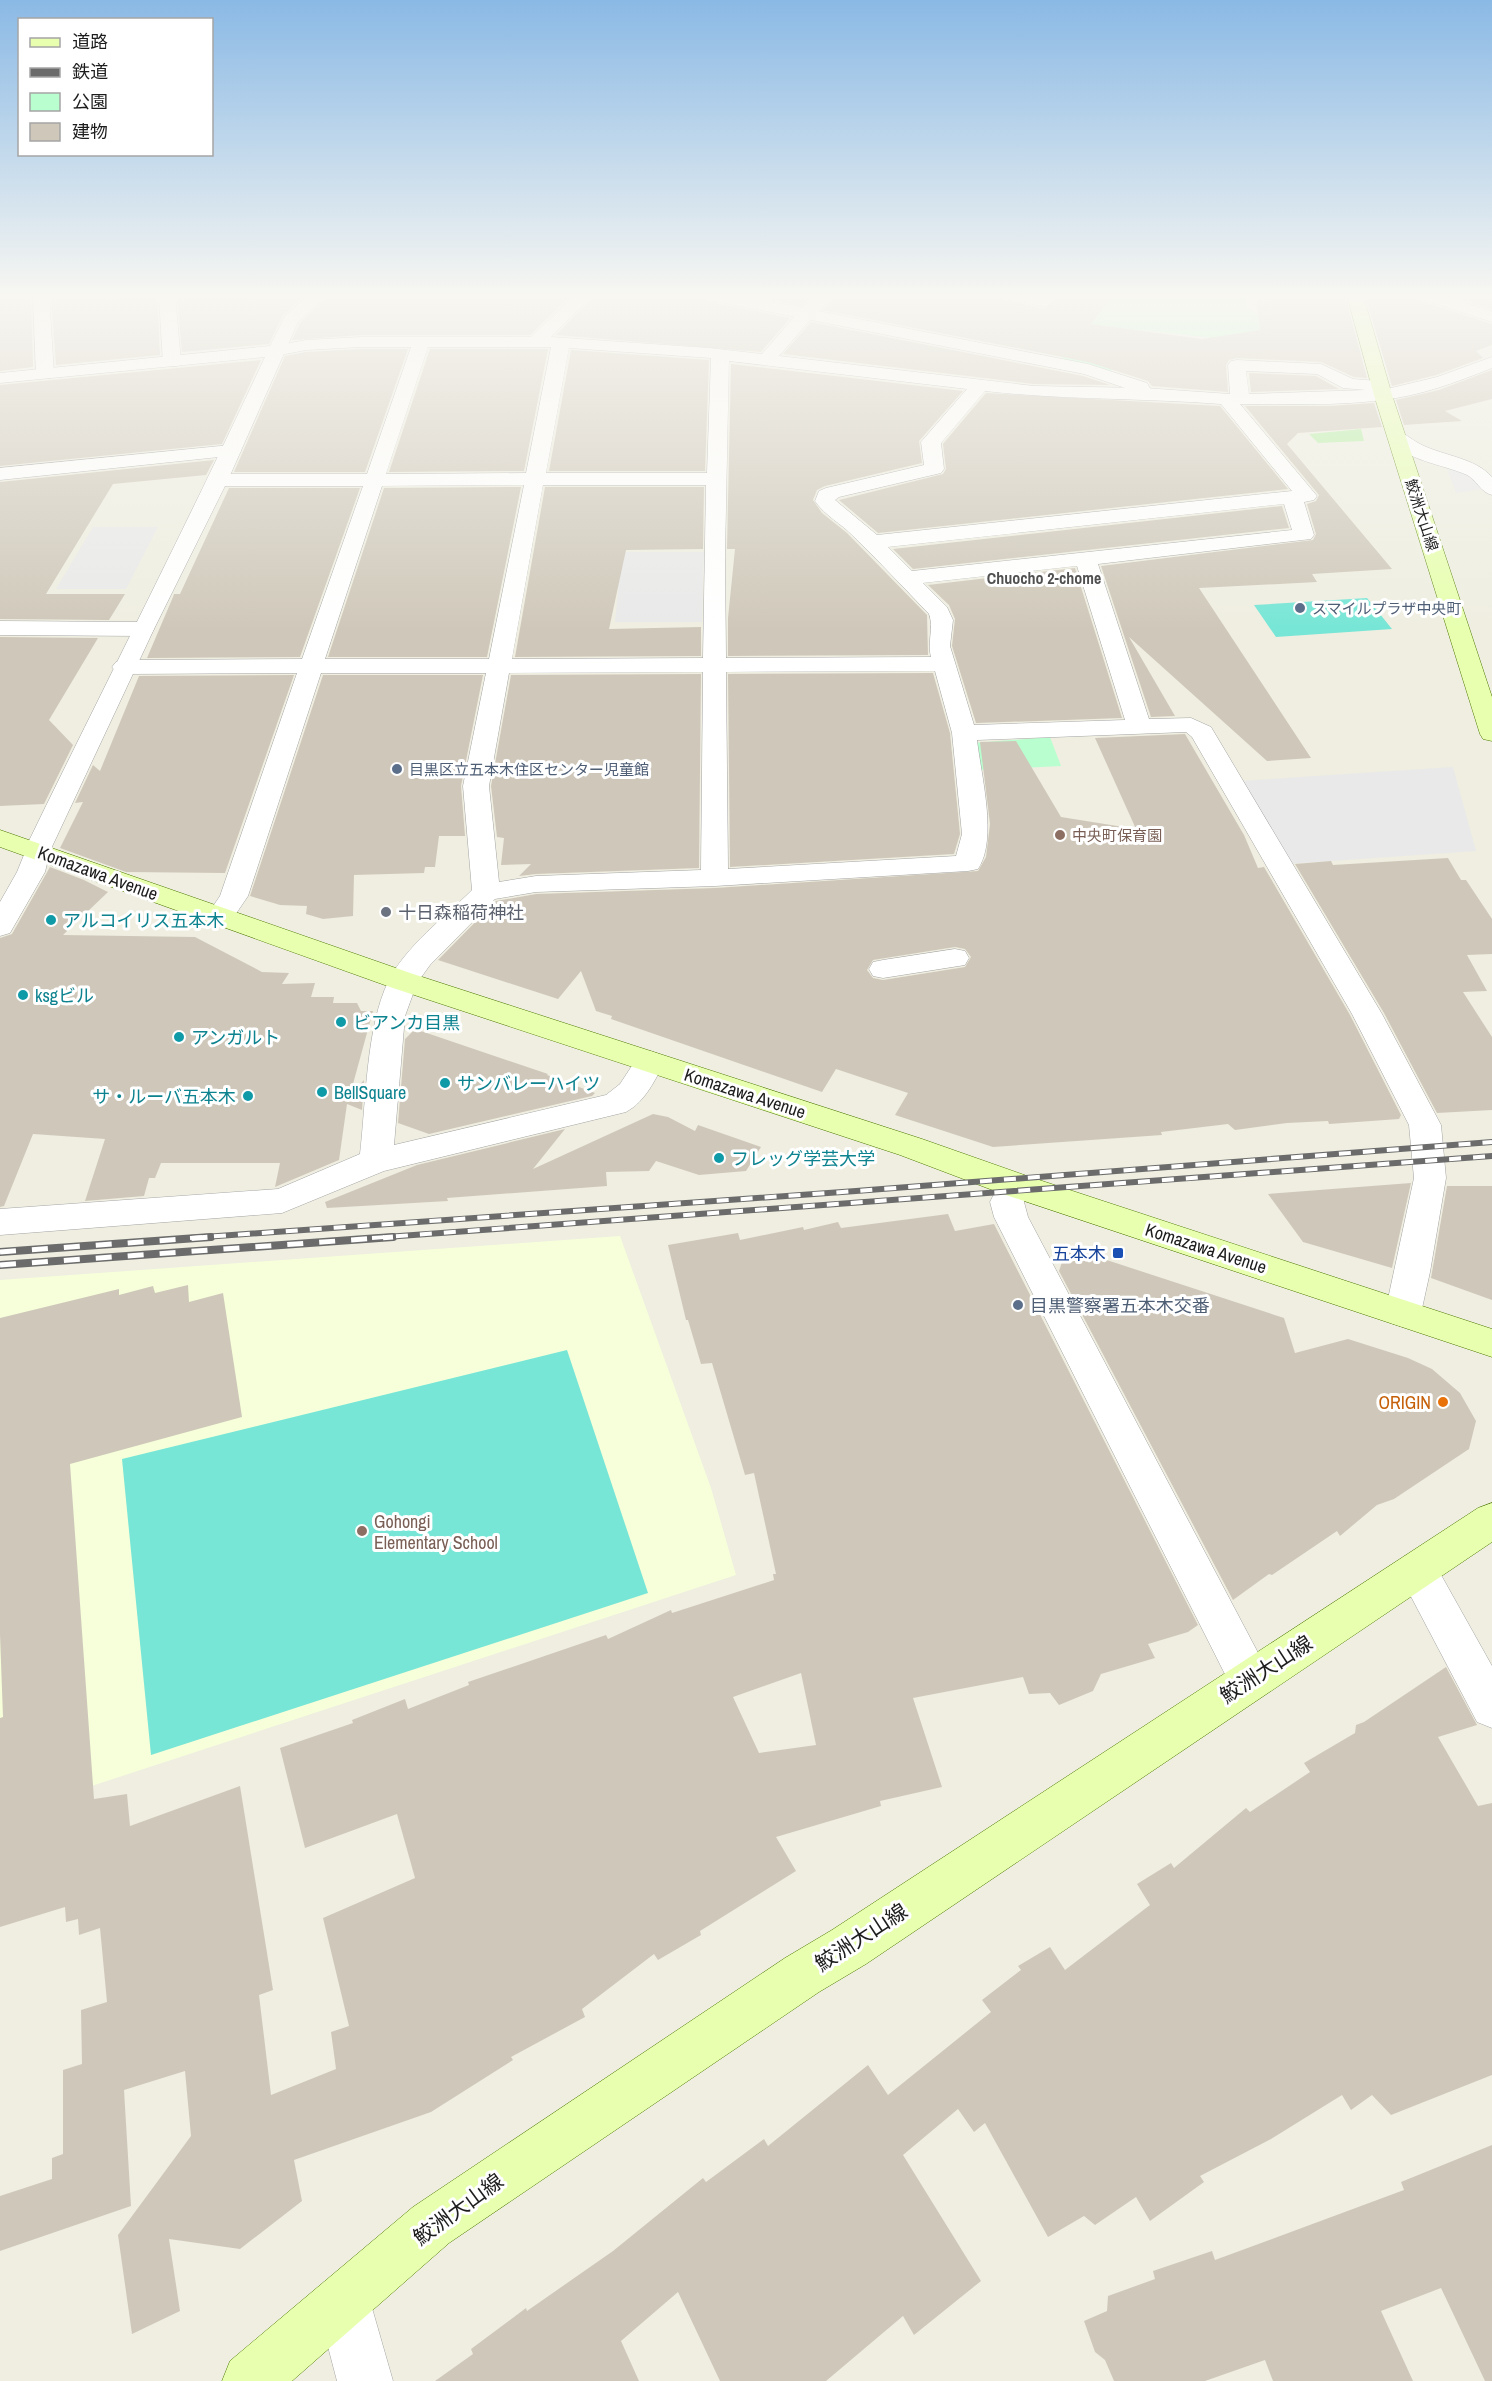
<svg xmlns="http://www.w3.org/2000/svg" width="1492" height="2381" font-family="'Archivo Narrow','Noto Sans JP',sans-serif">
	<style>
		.education { fill: #f6ffda }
		.grass { fill: #b5eea2 }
		.park { fill: #b9fecf }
		.pitch { fill: #77e6d6 }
		.parking { fill: #e9e9e9 }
		.building { fill: #cfc8ba; fill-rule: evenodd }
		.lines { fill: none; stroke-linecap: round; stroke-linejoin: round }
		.minor-casing { stroke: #a4a4a4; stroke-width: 1 }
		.tertiary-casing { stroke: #a4a4a4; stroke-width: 1 }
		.secondary-casing { stroke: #4d7700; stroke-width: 1 }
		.minor { fill: #fff; fill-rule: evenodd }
		.tertiary { fill: #fff; fill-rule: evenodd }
		.secondary { fill: #e7ffaf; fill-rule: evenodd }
		.rail-far1-casing { stroke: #6b6b6b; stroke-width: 6 }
		.rail-casing { stroke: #6b6b6b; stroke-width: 8 }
		.rail-far1 { stroke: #fff; stroke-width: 4; stroke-dasharray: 12; stroke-linecap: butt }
		.rail { stroke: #fff; stroke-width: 5; stroke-dasharray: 16; stroke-linecap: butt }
		.service-dot { fill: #5c6f8a; stroke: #fff; stroke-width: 2 }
		.education-dot { fill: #8d6e63; stroke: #fff; stroke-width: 2 }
		.worship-dot { fill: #6b7280; stroke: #fff; stroke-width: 2 }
		.culture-dot { fill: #0f9aa8; stroke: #fff; stroke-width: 2 }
		.transit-dot { fill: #1a4fb4; stroke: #fff; stroke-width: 2 }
		.food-dot { fill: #e8710a; stroke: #fff; stroke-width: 2 }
		.labels { text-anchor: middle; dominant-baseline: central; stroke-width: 6; stroke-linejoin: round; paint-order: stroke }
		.far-street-label { font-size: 15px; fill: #1d1d1d; stroke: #fff }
		.far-service-label { font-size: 15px; fill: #4e5e75; stroke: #fff; text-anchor: start }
		.far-education-label { font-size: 15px; fill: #785e54; stroke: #fff; text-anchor: start }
		.far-neighbourhood-label { font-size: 16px; font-weight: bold; fill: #505050; stroke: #fff }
		.street-label { font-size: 18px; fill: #1d1d1d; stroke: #fff }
		.worship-label { font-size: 18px; fill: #5b616d; stroke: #fff; text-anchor: start }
		.culture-label { font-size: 18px; fill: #0d838f; stroke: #fff; text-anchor: start }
		.transit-label { font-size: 18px; fill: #164399; stroke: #fff; text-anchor: end }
		.service-label { font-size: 18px; fill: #4e5e75; stroke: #fff; text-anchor: start }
		.food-label { font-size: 18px; fill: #c56008; stroke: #fff; text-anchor: end }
		.education-label { font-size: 18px; fill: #785e54; stroke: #fff; text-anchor: start }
		.near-street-label { font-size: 21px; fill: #1d1d1d; stroke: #fff }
	</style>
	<rect width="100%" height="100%" fill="#efeee1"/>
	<polygon class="education" points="620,1236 711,1488 736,1575 0,1816 0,1280"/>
	<polygon class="grass" points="1361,429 1364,441 1318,443 1309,434"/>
	<g class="park">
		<polygon points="1112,295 1245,295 1247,307 1302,348 1142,330 1111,371 1061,359 1097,315 1045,306 1055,298"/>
		<polygon points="1050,737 1061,766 978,770 974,743"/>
	</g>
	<g class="pitch">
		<polygon points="1367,598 1392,629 1276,637 1254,605"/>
		<polygon points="567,1350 648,1593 151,1755 122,1459"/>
	</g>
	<g class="parking">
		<polygon points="1447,469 1465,470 1485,489 1456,493"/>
		<polygon points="93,527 158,527 126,589 56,589"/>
		<polygon points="622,552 704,552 702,622 615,622"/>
		<polygon points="1453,767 1476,851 1288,864 1241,781"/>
	</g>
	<g class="building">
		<polygon points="0,295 31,295 33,367 0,371"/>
		<polygon points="51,295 105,295 105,299 157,297 160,355 56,365"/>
		<polygon points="252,295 305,295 283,315 269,344 182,352 177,297 249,297"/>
		<polygon points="329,295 571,295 530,335 361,335 292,340 300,323"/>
		<polygon points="595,295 700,295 710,302 790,318 761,352 556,335"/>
		<polygon points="749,295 813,295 802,306"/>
		<polygon points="837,295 1002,295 1005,300 1044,309 1055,302 1053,298 1046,295 1114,295 1091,324 1202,339 1260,330 1256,295 1345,295 1367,378 1354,377 1321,362 1237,358 1229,360 1226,365 1228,392 1152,386 1148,381 1088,362 823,310"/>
		<polygon points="1365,295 1415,295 1418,300 1492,324 1492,345 1476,351 1483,358 1436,375 1392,386"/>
		<polygon points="1450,295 1492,295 1492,310"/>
		<polygon points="811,322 1083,376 1110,385 1034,384 783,354"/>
		<polygon points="361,349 408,349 365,472 234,472 285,356 306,352"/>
		<polygon points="430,349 548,349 524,471 389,472"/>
		<polygon points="571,350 709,360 705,471 549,471"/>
		<polygon points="261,360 222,444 0,466 0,385"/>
		<polygon points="731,364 963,391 919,441 922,463 825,486 817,490 813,500 822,513 847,533 927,615 928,655 728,656 728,618 735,549 727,549"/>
		<polygon points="1492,370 1492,399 1445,411 1462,421 1404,425 1396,400 1439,390"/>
		<polygon points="1249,373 1316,376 1339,389 1251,392"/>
		<polygon points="986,393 1220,406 1288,489 878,533 839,500 943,474 946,469 943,444"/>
		<polygon points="1374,403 1382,427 1298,433 1287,444 1392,569 1312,574 1317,582 1199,588 1311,758 1267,761 1129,637 1175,716 1151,717 1101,566 1313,540 1316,534 1307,504 1316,501 1319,495 1245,406 1329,406"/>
		<polygon points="214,460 206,475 113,484 46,594 125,594 109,620 0,619 0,482"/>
		<polygon points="521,487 487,657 328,657 384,488"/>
		<polygon points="545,487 704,487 703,549 626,550 609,629 701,627 701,656 515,657"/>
		<polygon points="229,488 360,488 300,657 147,658 173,597 174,594 180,594"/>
		<polygon points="1282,506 1289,528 913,569 893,549"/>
		<polygon points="1075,568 1122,718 976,723 952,646 955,619 949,605 928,585"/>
		<polygon points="0,637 98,638 49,720 73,745 44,804 0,806"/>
		<polygon points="933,673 950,733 960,834 954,854 730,867 728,674"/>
		<polygon points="701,674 699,868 536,874 519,876 531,864 501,865 504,838 497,837 491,786 511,675"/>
		<polygon points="294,675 225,873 126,872 60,848 83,802 75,803 93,765 100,771 139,676"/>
		<polygon points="323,675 483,675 461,786 465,836 439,836 435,867 425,867 424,873 354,875 353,916 323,919 306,914 307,906 280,905 250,896"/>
		<path d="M1185 734 1244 835 1258 868 1264 867 1350 1015 1401 1115 1399 1119 1329 1124 1328 1121 1287 1123 1235 1130 1228 1124 1161 1132 1162 1135 993 1147 895 1115 908 1093 836 1069 822 1092 611 1019 612 1016 596 1011 581 971 558 999 438 960 496 901 536 894 715 888 978 871 986 857 990 824 980 742 1016 741 1061 817 1136 829 1095 738ZM955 947 965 949 971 957 965 967 883 980 873 978 867 970 873 960Z"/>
		<polygon points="1448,858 1461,880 1466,880 1492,919 1492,954 1467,955 1487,991 1463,992 1492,1037 1492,1110 1437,1113 1384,1013 1295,864 1331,861 1333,865"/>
		<polygon points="50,867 84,880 108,892 63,935 195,937 262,972 289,973 282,984 315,983 311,997 334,997 333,1003 357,1003 361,1011 373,1011 350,1095 364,1080 362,1110 347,1104 339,1160 275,1187 280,1163 161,1163 155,1178 149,1178 144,1196 85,1201 105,1139 33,1134 4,1206 0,1207 0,938 12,934"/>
		<polygon points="415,1029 548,1074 547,1075 595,1093 592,1096 429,1134 398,1123 405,1039"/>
		<polygon points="653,1114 668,1117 695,1131 698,1125 761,1147 746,1171 699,1175 656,1161 649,1171 606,1172 607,1186 447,1198 448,1201 327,1208 325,1202 417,1165 565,1129 533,1169"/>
		<polygon points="1411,1183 1392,1268 1303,1242 1268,1194"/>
		<polygon points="1447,1186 1492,1186 1492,1300 1431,1278"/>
		<path d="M948 1214 955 1231 994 1224 1198 1625 1188 1632 1148 1644 1155 1658 1101 1674 1093 1691 1059 1705 1050 1693 1029 1694 1023 1677 913 1698 942 1787 880 1801 881 1806 776 1837 796 1871 700 1931 701 1935 658 1960 654 1954 582 2009 585 2017 511 2057 513 2060 431 2112 294 2160 302 2201 240 2249 169 2239 180 2311 132 2334 118 2235 191 2136 185 2071 124 2090 131 2206 0 2251V2196L52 2179V2158L63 2154V2070L82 2064 81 2010 107 2002 100 1928 79 1935 78 1919 66 1922 65 1907 0 1927V1718L3 1717 0 1635V1318L119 1289V1295L153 1286 155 1293 188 1285 189 1302 223 1293 242 1417 70 1464 94 1799 127 1794 130 1826 240 1786 273 1990 259 1995 271 2095 336 2069 331 2032 349 2026 323 1918 415 1878 397 1814 305 1848 280 1748 353 1723 352 1720 405 1699 408 1709 469 1685 468 1682 606 1635 608 1639 671 1610 672 1613 774 1580 773 1574H776L754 1473 745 1475 712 1363 701 1364 688 1320H686L668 1245 738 1233 740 1240 803 1227 804 1230 838 1222 841 1228ZM801 1673 816 1745 759 1753 733 1697Z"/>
		<polygon points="1067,1247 1284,1318 1295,1353 1348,1339 1408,1358 1432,1369 1460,1393 1476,1421 1469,1449 1394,1499 1377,1505 1340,1536 1337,1531 1272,1575 1269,1574 1233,1600 1059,1271"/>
		<polygon points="1446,1667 1477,1725 1438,1737 1478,1806 1492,1803 1492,2075 1391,2115 1372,2095 1351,2110 1342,2095 1271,2139 1200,2176 1204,2182 1150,2221 1136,2197 1095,2225 1084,2216 1048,2237 985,2123 974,2132 958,2109 903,2155 981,2281 914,2335 903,2316 826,2381 720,2381 678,2292 621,2341 639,2381 435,2381 473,2354 471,2349 526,2308 527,2311 613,2251 703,2178 706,2182 764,2139 768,2146 868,2065 888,2095 991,2012 982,2000 1021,1970 1018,1966 1050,1947 1065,1970 1150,1905 1137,1884 1171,1863 1174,1868 1246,1808 1250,1812 1310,1772 1304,1763 1355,1733 1356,1725 1364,1722"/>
		<polygon points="1492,2145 1492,2381 1485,2381 1441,2288 1381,2311 1413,2381 1273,2381 1265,2360 1205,2381 1114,2381 1105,2360 1095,2352 1084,2321 1107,2311 1108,2296 1155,2279 1153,2271 1212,2251 1215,2260 1404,2190 1401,2182"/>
	</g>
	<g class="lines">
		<g class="minor-casing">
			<g id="minor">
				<polygon points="33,295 49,295 54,374 51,378 39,378 36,374"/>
				<polygon points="159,295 175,295 181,362 178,366 166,366 163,362"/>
				<path d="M575 295H593L551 337 709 348 762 354 800 310 817 295H835L812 318 779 356 1034 386 1144 388 1230 394 1228 365 1231 361 1237 360 1321 364 1353 379 1378 381 1382 387 1380 390H1383L1437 377 1492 357V368C1457 382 1420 396 1382 400 1336 406 1287 404 1240 404L1317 496 1314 500 1304 502 1314 535 1311 539 1098 564 1149 719 1191 718 1211 727 1382 1014 1441 1125 1446 1178 1430 1272 1421 1313 1415 1323 1403 1327 1391 1323 1385 1313 1414 1178 1409 1125 1352 1014 1192 737 1186 732 977 740C981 775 998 839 978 869L968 871 715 886 536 892 495 899 430 965 417 983 405 1016 394 1145 606 1095 620 1084 639 1055 650 1051 661 1055 665 1062C654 1081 646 1101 626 1112L384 1171 282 1213 0 1235V1209L278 1189 360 1154C366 1103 366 1028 388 982 404 948 446 916 472 890L463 786 486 673H321L248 896 229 924 219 927 209 924 205 918 220 896 297 673 124 674 116 672 112 667 116 662 124 660 302 659 363 486H218L211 484 208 480 211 476 218 474H367L411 347H361L306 350 275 356 269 355 266 351 269 347 306 340 361 337H531ZM428 347H551L526 473 386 474ZM569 348 711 358 707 473H546ZM729 361 967 389 921 442 924 465 826 488 819 491 815 501C825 516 841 523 853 536 879 561 904 588 929 614 934 628 927 643 931 657L726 658 725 557ZM1246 371 1317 374 1343 388 1366 390 1249 394ZM985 391C1063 400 1142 398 1221 404L1292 491 877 535 835 500 839 497 941 473 944 469 941 443ZM524 485 489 659H325L382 486ZM543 485H706L703 658 512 659ZM1284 504 1292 530 912 571 888 547ZM1077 566 1125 720 974 725 950 646 953 620 947 607 923 583ZM935 671 952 733 962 834 956 856 728 869 726 672ZM703 672 701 870 536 876 499 882 489 786 509 673Z"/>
				<polygon points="1004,295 1036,295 1051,299 1053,302 1045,307 1006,298"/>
				<path d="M1397 431C1407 434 1413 441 1422 445 1445 456 1475 458 1492 477V495C1480 492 1477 480 1467 475 1443 464 1404 461 1388 437L1390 433Z"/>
				<polygon points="231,445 238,447 241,451 238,455 0,480 0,468"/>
				<polygon points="0,621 143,622 151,624 154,629 151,634 143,636 0,635"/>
				<polygon points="37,843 46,845 50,851 45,872 10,933 0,936 0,902 17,872 28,845"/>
				<polygon points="955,949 965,951 969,958 965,965 883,978 873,976 869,969 873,962 883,960"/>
				<polygon points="1015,1173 1027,1176 1031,1185 1024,1202 1028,1217 1265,1666 1271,1680 1265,1694 1250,1700 1235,1694 994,1217 990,1202 1003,1176"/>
				<polygon points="1417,1552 1431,1557 1492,1666 1492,1728 1477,1722 1397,1570 1403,1557"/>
				<polygon points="343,2274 362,2282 370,2301 393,2381 337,2381 316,2301 324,2282"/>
			</g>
		</g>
		<g class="tertiary-casing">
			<g id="tertiary">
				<path d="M309 295H327L298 322 228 480 154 629 50 851 46 857 37 859 28 857 24 851C104 686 188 523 265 357L0 383V373L270 346 285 316Z"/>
				<polygon points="702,295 736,295 1088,364 1147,383 1153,393 1150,397 1138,397 1134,391 1084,374 710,300"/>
				<polygon points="1417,295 1442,295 1492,312 1492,322 1419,298"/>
			</g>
		</g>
		<g class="secondary-casing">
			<g id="secondary">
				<polygon points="1347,295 1363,295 1392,395 1492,697 1492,741 1483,739 1480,734 1374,395"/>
				<polygon points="0,830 413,974 922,1139 1027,1176 1492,1329 1492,1357 1003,1194 900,1155 393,988 0,847"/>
				<polygon points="1492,1503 1492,1542 866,1964 819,1992 449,2243 292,2381 222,2381 230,2361 413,2207 785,1958 832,1930 1478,1508"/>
			</g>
		</g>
		<use href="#minor" class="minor"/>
		<use href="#tertiary" class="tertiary"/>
		<use href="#secondary" class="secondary"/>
		<g class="rail-far1-casing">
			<g id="rail-far1">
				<polyline points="190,1238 856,1191 1492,1142"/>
				<polyline points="372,1238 1492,1156"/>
			</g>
		</g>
		<g class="rail-casing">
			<g id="rail">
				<polyline points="0,1252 211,1237"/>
				<polyline points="0,1265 393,1237"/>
			</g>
		</g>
		<use href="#rail-far1" class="rail-far1"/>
		<use href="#rail" class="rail"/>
	</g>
	<linearGradient id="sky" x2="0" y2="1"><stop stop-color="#8ab9e5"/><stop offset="0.47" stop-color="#f8f7f2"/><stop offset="1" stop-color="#f8f7f2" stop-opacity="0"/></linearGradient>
	<rect width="1492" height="629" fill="url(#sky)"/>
	<g class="service-dot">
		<circle cx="1300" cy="608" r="6"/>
		<circle cx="397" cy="769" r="6"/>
		<circle cx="1018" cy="1305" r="6"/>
	</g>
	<g class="education-dot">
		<circle cx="1060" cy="835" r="6"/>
		<circle cx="362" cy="1531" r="6"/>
	</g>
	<circle class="worship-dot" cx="386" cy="912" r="6"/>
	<g class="culture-dot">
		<circle cx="51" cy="920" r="6"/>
		<circle cx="23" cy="995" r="6"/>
		<circle cx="341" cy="1022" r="6"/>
		<circle cx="179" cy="1037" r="6"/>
		<circle cx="445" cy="1083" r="6"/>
		<circle cx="322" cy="1092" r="6"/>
		<circle cx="248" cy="1096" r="6"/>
		<circle cx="719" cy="1158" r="6"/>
	</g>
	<rect class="transit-dot" x="1112" y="1247" width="12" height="12" rx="3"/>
	<circle class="food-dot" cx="1443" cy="1402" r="6"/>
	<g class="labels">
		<g class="far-street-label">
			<text transform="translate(1422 515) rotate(72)">鮫洲大山線</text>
		</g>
		<g class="far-service-label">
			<text x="1312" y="608">スマイルプラザ中央町</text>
			<text x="409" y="769">目黒区立五本木住区センター児童館</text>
		</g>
		<g class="far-education-label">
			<text x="1072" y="835">中央町保育園</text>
		</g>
		<g class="far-neighbourhood-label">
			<text x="1044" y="578">Chuocho 2-chome</text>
		</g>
		<g class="street-label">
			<text transform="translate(98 873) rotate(20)">Komazawa Avenue</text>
			<text transform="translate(745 1093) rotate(18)">Komazawa Avenue</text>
			<text transform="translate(1206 1248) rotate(18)">Komazawa Avenue</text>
		</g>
		<g class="worship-label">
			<text x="398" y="912">十日森稲荷神社</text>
		</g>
		<g class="culture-label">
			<text x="63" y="920">アルコイリス五本木</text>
			<text x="35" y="995">ksgビル</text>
			<text x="353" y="1022">ビアンカ目黒</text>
			<text x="191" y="1037">アンガルト</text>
			<text x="457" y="1083">サンバレーハイツ</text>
			<text x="334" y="1092">BellSquare</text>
			<text x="236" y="1096" text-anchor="end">サ・ルーバ五本木</text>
			<text x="731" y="1158">フレッグ学芸大学</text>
		</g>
		<g class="transit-label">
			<text x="1106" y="1253">五本木</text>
		</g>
		<g class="service-label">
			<text x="1030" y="1305">目黒警察署五本木交番</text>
		</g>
		<g class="food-label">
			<text x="1431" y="1402">ORIGIN</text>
		</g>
		<g class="education-label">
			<text x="374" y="1521">Gohongi<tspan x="374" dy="21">Elementary School</tspan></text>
		</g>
		<g class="near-street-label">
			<text transform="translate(1266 1669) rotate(-33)">鮫洲大山線</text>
			<text transform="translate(861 1937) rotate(-33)">鮫洲大山線</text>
			<text transform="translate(458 2209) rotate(-36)">鮫洲大山線</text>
		</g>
	</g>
	<rect x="18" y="18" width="195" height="138" fill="#ffffff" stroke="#a5a5a5" stroke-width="1.5"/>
	<rect x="30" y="38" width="30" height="9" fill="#e7ffaf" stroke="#a5a5a5" stroke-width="1.5"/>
	<text x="72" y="48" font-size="18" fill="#1d1d1d">道路</text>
	<rect x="30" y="68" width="30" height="9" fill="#6b6b6b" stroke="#a5a5a5" stroke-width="1.5"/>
	<text x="72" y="78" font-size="18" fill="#1d1d1d">鉄道</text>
	<rect x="30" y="93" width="30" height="18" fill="#b9fecf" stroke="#a5a5a5" stroke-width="1.5"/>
	<text x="72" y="108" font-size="18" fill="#1d1d1d">公園</text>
	<rect x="30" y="123" width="30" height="18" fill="#cfc8ba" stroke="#a5a5a5" stroke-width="1.5"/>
	<text x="72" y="138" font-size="18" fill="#1d1d1d">建物</text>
</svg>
